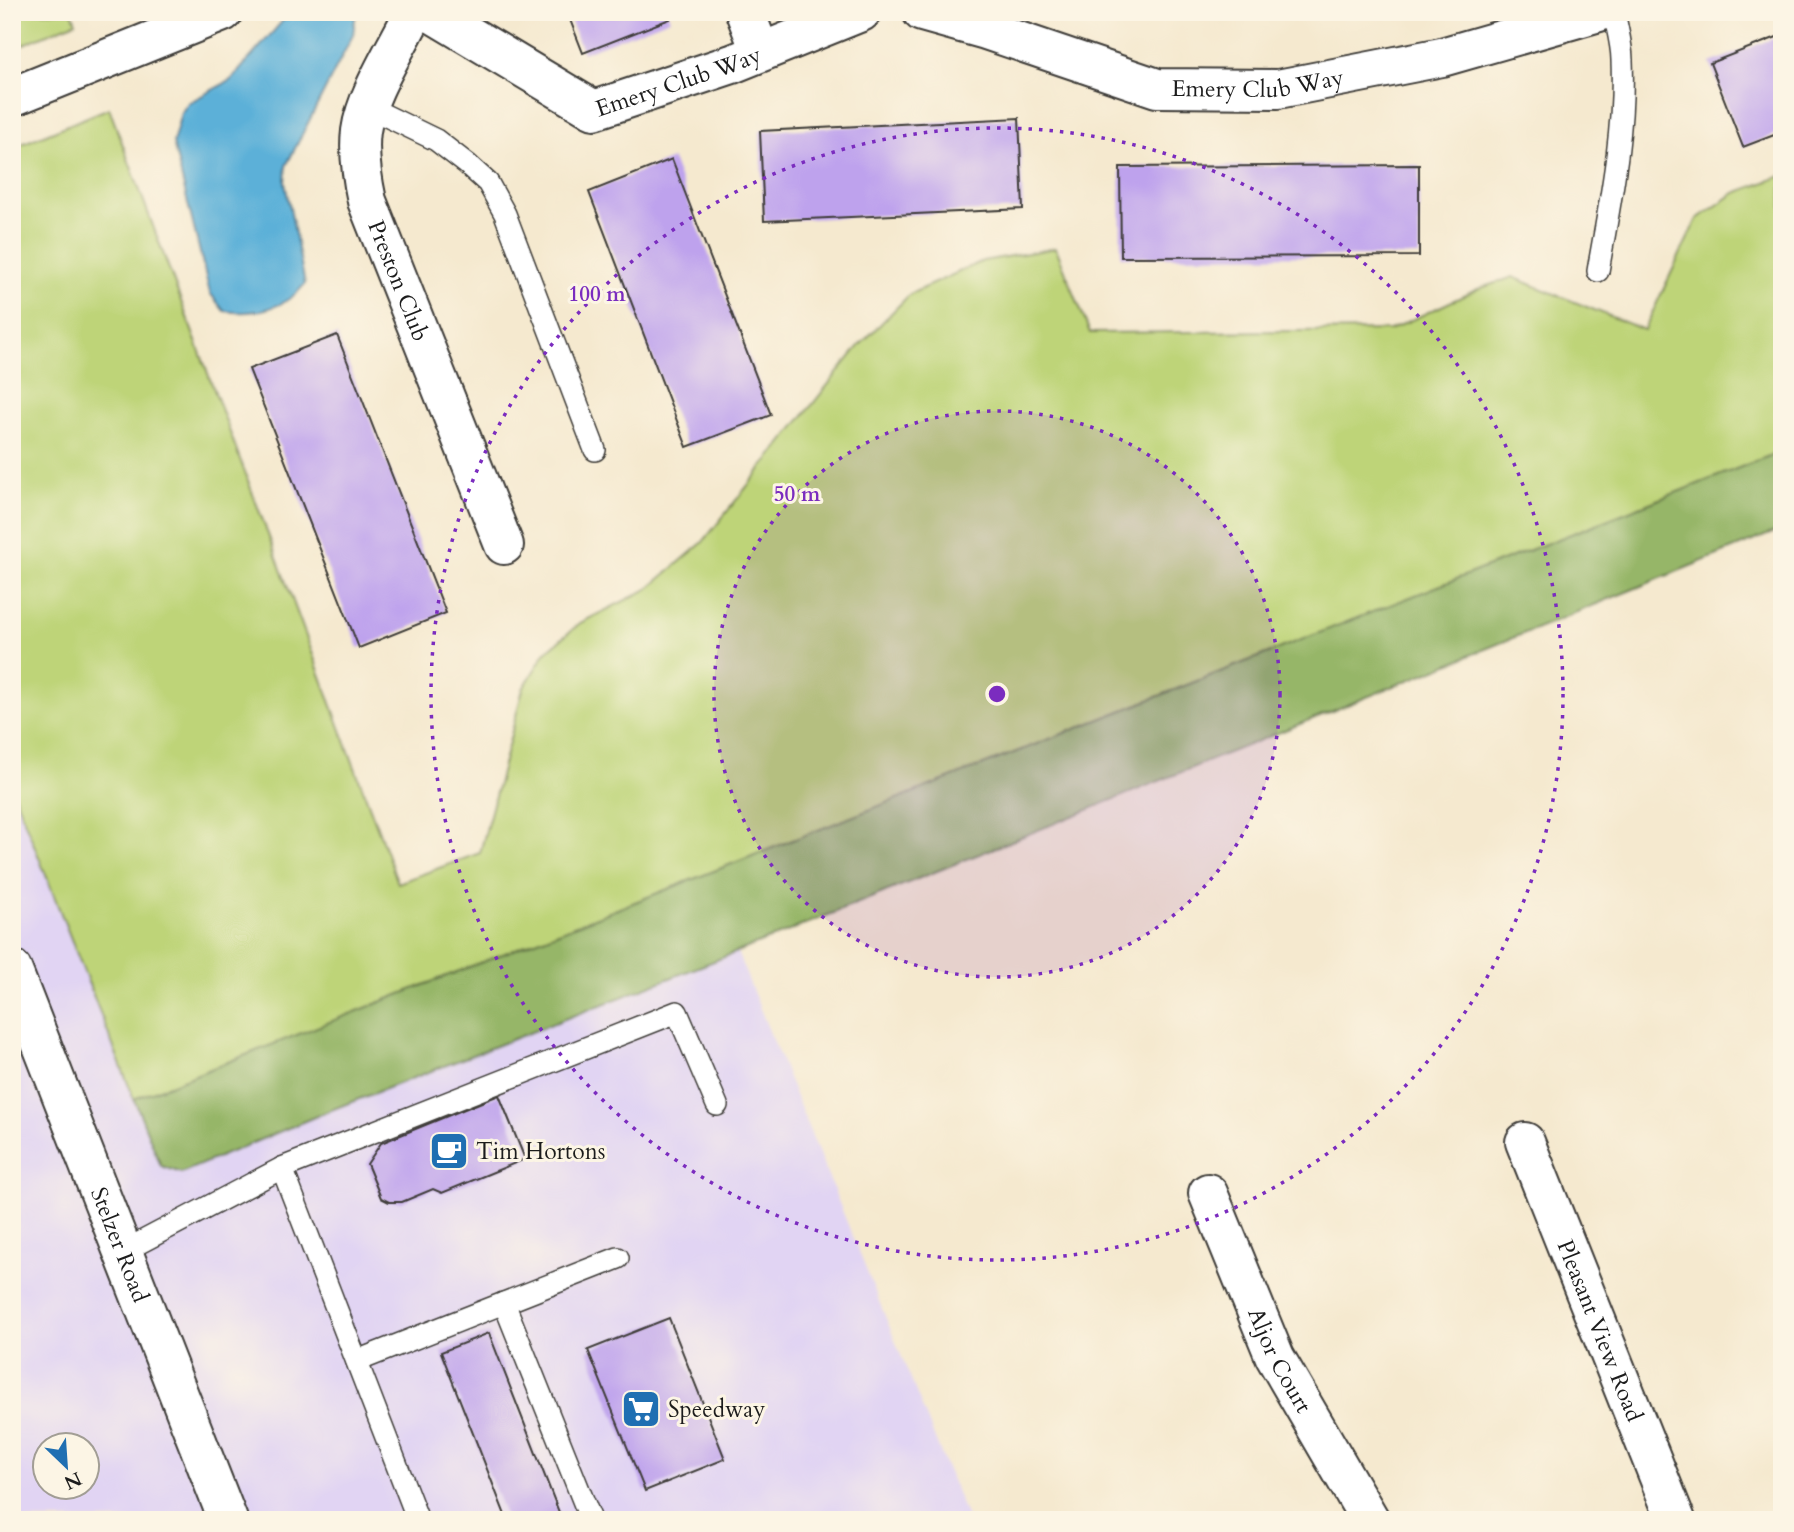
<svg xmlns="http://www.w3.org/2000/svg" width="1794" height="1532" font-family="Cardo,serif">
	<style>
		.built { fill: #e1d4f3; fill-rule: evenodd }
		.green { fill: #bed478; stroke: #6d784a; stroke-width: 2 }
		.forest { fill: #96b668; stroke: #596942; stroke-width: 2 }
		.water { fill: #5cb0d8; stroke: #3c667a; stroke-width: 2 }
		.building { fill: #bea2ed }
		.lines { fill: none; stroke-linecap: round; stroke-linejoin: round }
		.lane-casing { stroke: #3d3b37; stroke-width: 24 }
		.street-casing { stroke: #3d3b37; stroke-width: 42 }
		.primary-casing { stroke: #3d3b37; stroke-width: 42 }
		.lane { stroke: #fff; stroke-width: 21 }
		.street { stroke: #fff; stroke-width: 38 }
		.primary { stroke: #fff; stroke-width: 38 }
		.ring { fill: none; stroke: #7b2cbf; stroke-width: 3.5; stroke-dasharray: 3.5 7 }
		.labels { text-anchor: middle; dominant-baseline: central; stroke-width: 6; stroke-linejoin: round; paint-order: stroke }
		.street-label { font-size: 23px; fill: #1c1c1c; stroke: #fcf5e5 }
		.poi-label { font-size: 23px; fill: #1c1c1c; stroke: #fcf5e5; text-anchor: start }
		.centre { fill: #7b2cbf; stroke: #fcf5e5; stroke-width: 3.5 }
		.ring-label { font-size: 21px; text-anchor: middle; font-weight: bold; fill: #7b2cbf; stroke: #fcf5e5; stroke-width: 6; stroke-linejoin: round; paint-order: stroke }
	</style>
	<rect width="100%" height="100%" fill="#fcf5e5"/>
	<filter id="ink" filterUnits="userSpaceOnUse"><feTurbulence type="fractalNoise" baseFrequency=".0143" numOctaves="2"/><feDisplacementMap in="SourceGraphic" scale="14" xChannelSelector="R" yChannelSelector="G"/><feConvolveMatrix kernelMatrix="1 2 1 2 8 2 1 2 1" color-interpolation-filters="sRGB"/></filter>
	<filter id="wash" filterUnits="userSpaceOnUse"><feTurbulence type="fractalNoise" baseFrequency=".00686" numOctaves="4" result="noise"/><feDisplacementMap in="SourceGraphic" scale="28" xChannelSelector="R" yChannelSelector="G"/><feGaussianBlur stdDeviation="1.57" result="paint"/><feColorMatrix in="noise" values="0 0 0 0 0 0 0 0 0 0 0 0 0 0 0 0 0 1.4 0 .05"/><feComposite in="paint" operator="in"/></filter>
	<g filter="url(#wash)">
		<rect width="100%" height="100%" fill="#f5e9cf"/>
		<path class="built" d="M12 789 161 1166 181 1173 331 1110 737 952 968 1520H12ZM46 1444H88V1486H46Z"/>
		<g class="green">
			<polygon points="12,12 72,12 76,22 12,49"/>
			<polygon points="109,108 398,883 480,853 523,689 545,653 580,623 648,589 702,543 859,346 910,294 983,261 1056,248 1090,333 1390,330 1478,289 1513,277 1644,330 1697,219 1735,193 1782,176 1782,451 134,1099 12,789 12,148"/>
		</g>
		<polygon class="forest" points="1782,451 1782,529 737,952 331,1110 181,1173 161,1166 134,1099"/>
		<path class="water" d="M298 12H356L353 35 286 166 285 183 305 284C285 309 255 315 224 311L210 293 173 143 181 113 188 103 231 80 285 18Z"/>
		<g id="blocks">
			<g class="building">
				<polygon points="567,12 667,12 670,19 583,53"/>
				<polygon points="1782,35 1782,132 1743,147 1710,63"/>
				<polygon points="1019,118 1023,209 764,221 760,131"/>
				<polygon points="672,159 771,415 687,447 589,192"/>
				<polygon points="1419,165 1419,256 1121,257 1120,167"/>
				<polygon points="337,335 446,613 359,648 249,369"/>
				<polygon points="499,1095 525,1159 442,1193 433,1189 402,1202 389,1202 381,1198 367,1164 381,1143"/>
				<polygon points="669,1318 725,1459 645,1491 588,1350"/>
				<polygon points="489,1333 562,1520 507,1520 441,1352"/>
			</g>
		</g>
	</g>
	<g filter="url(#ink)">
		<use href="#blocks" fill-opacity="0" stroke="#3d3b37" stroke-width="2"/>
		<g class="lines">
			<g class="lane-casing">
				<g id="lane">
					<polyline points="368,107 436,140 467,164 488,183 505,214 595,450"/>
					<path d="M1598 271C1610 202 1625 131 1622 60 1622 45 1617 28 1614 12"/>
					<polyline points="282,1168 418,1520"/>
					<polyline points="124,1251 282,1168 677,1012 717,1105"/>
					<polyline points="504,1303 591,1520"/>
					<polyline points="357,1361 618,1258"/>
				</g>
			</g>
			<g class="street-casing">
				<g id="street">
					<path id="s1" d="M414 12C398 46 366 94 361 131 358 154 362 178 367 201L504 545"/>
					<path id="s2" d="M430 12 594 110 732 64 861 12"/>
					<polyline points="745,12 760,51"/>
					<path id="s3" d="M922 12 986 30 1157 88 1278 89 1442 57 1599 12"/>
					<polyline points="12,97 223,12"/>
					<path id="s4" d="M1525 1142 1676 1520"/>
					<path id="s5" d="M1208 1193 1275 1357 1370 1520"/>
				</g>
			</g>
			<g class="primary-casing">
				<g id="primary">
					<path id="s6" d="M12 969 228 1520"/>
				</g>
			</g>
			<use href="#lane" class="lane"/>
			<use href="#street" class="street"/>
			<use href="#primary" class="primary"/>
		</g>
	</g>
	<circle cx="997" cy="694" r="283" fill="#7b2cbf" fill-opacity=".12"/>
	<g class="ring">
		<circle cx="997" cy="694" r="283"/>
		<circle cx="997" cy="694" r="566"/>
	</g>
	<defs>
		<g id="cafe-square" transform="scale(2.0125)"><rect x="-9" y="-9" width="18" height="18" rx="4" fill="#1f6fb2" stroke="#fcf5e5"/><path d="M-5.5-4.5H6V0H3Q3 3.5 0 3.5H-2.5Q-5.5 3.5-5.5 0ZM3-3.2v2h1.7v-2ZM-6 4.5H4V6H-6Z" fill="#fff"/></g>
		<g id="supermarket-square" transform="scale(2.0125)"><rect x="-9" y="-9" width="18" height="18" rx="4" fill="#1f6fb2" stroke="#fcf5e5"/><path d="M-6-5.5h2.5l.6 2H6L4.5 2H-2.5L-4.4-4H-6ZM-1.5 3.2a1.3 1.3 0 1 0 .1 0ZM3 3.2a1.3 1.3 0 1 0 .1 0Z" fill="#fff"/></g>
	</defs>
	<g fill-rule="evenodd">
		<use href="#cafe-square" x="449" y="1151"/>
		<use href="#supermarket-square" x="641" y="1409"/>
	</g>
	<g class="labels">
		<g class="street-label">
			<text stroke="none"><textPath href="#s2" startOffset="280">Emery Club Way</textPath></text>
			<text stroke="none"><textPath href="#s3" startOffset="348">Emery Club Way</textPath></text>
			<text stroke="none"><textPath href="#s1" startOffset="287">Preston Club</textPath></text>
			<text stroke="none"><textPath href="#s6" startOffset="296">Stelzer Road</textPath></text>
			<text stroke="none"><textPath href="#s4" startOffset="203">Pleasant View Road</textPath></text>
			<text stroke="none"><textPath href="#s5" startOffset="182">Aljor Court</textPath></text>
		</g>
		<g class="poi-label">
			<text x="476" y="1151">Tim Hortons</text>
			<text x="668" y="1409">Speedway</text>
		</g>
	</g>
	<circle cx="997" cy="694" r="10" class="centre"/>
	<g class="ring-label">
		<text x="597" y="301">100 m</text>
		<text x="797" y="501">50 m</text>
	</g>
	<rect width="1794" height="1532" fill="none" stroke="#fcf5e5" stroke-width="42"/>
	<g transform="translate(66 1466) rotate(155)"><circle r="33" fill="#fcf5e5" stroke="#a29e95" stroke-width="2"/>
	<path d="M0-5L12 26L0 18L-12 26Z" fill="#1f6fb2"/>
	<text y="-10" font-size="19" font-weight="bold" text-anchor="middle" fill="#1c1c1c">N</text>
	</g>
</svg>
